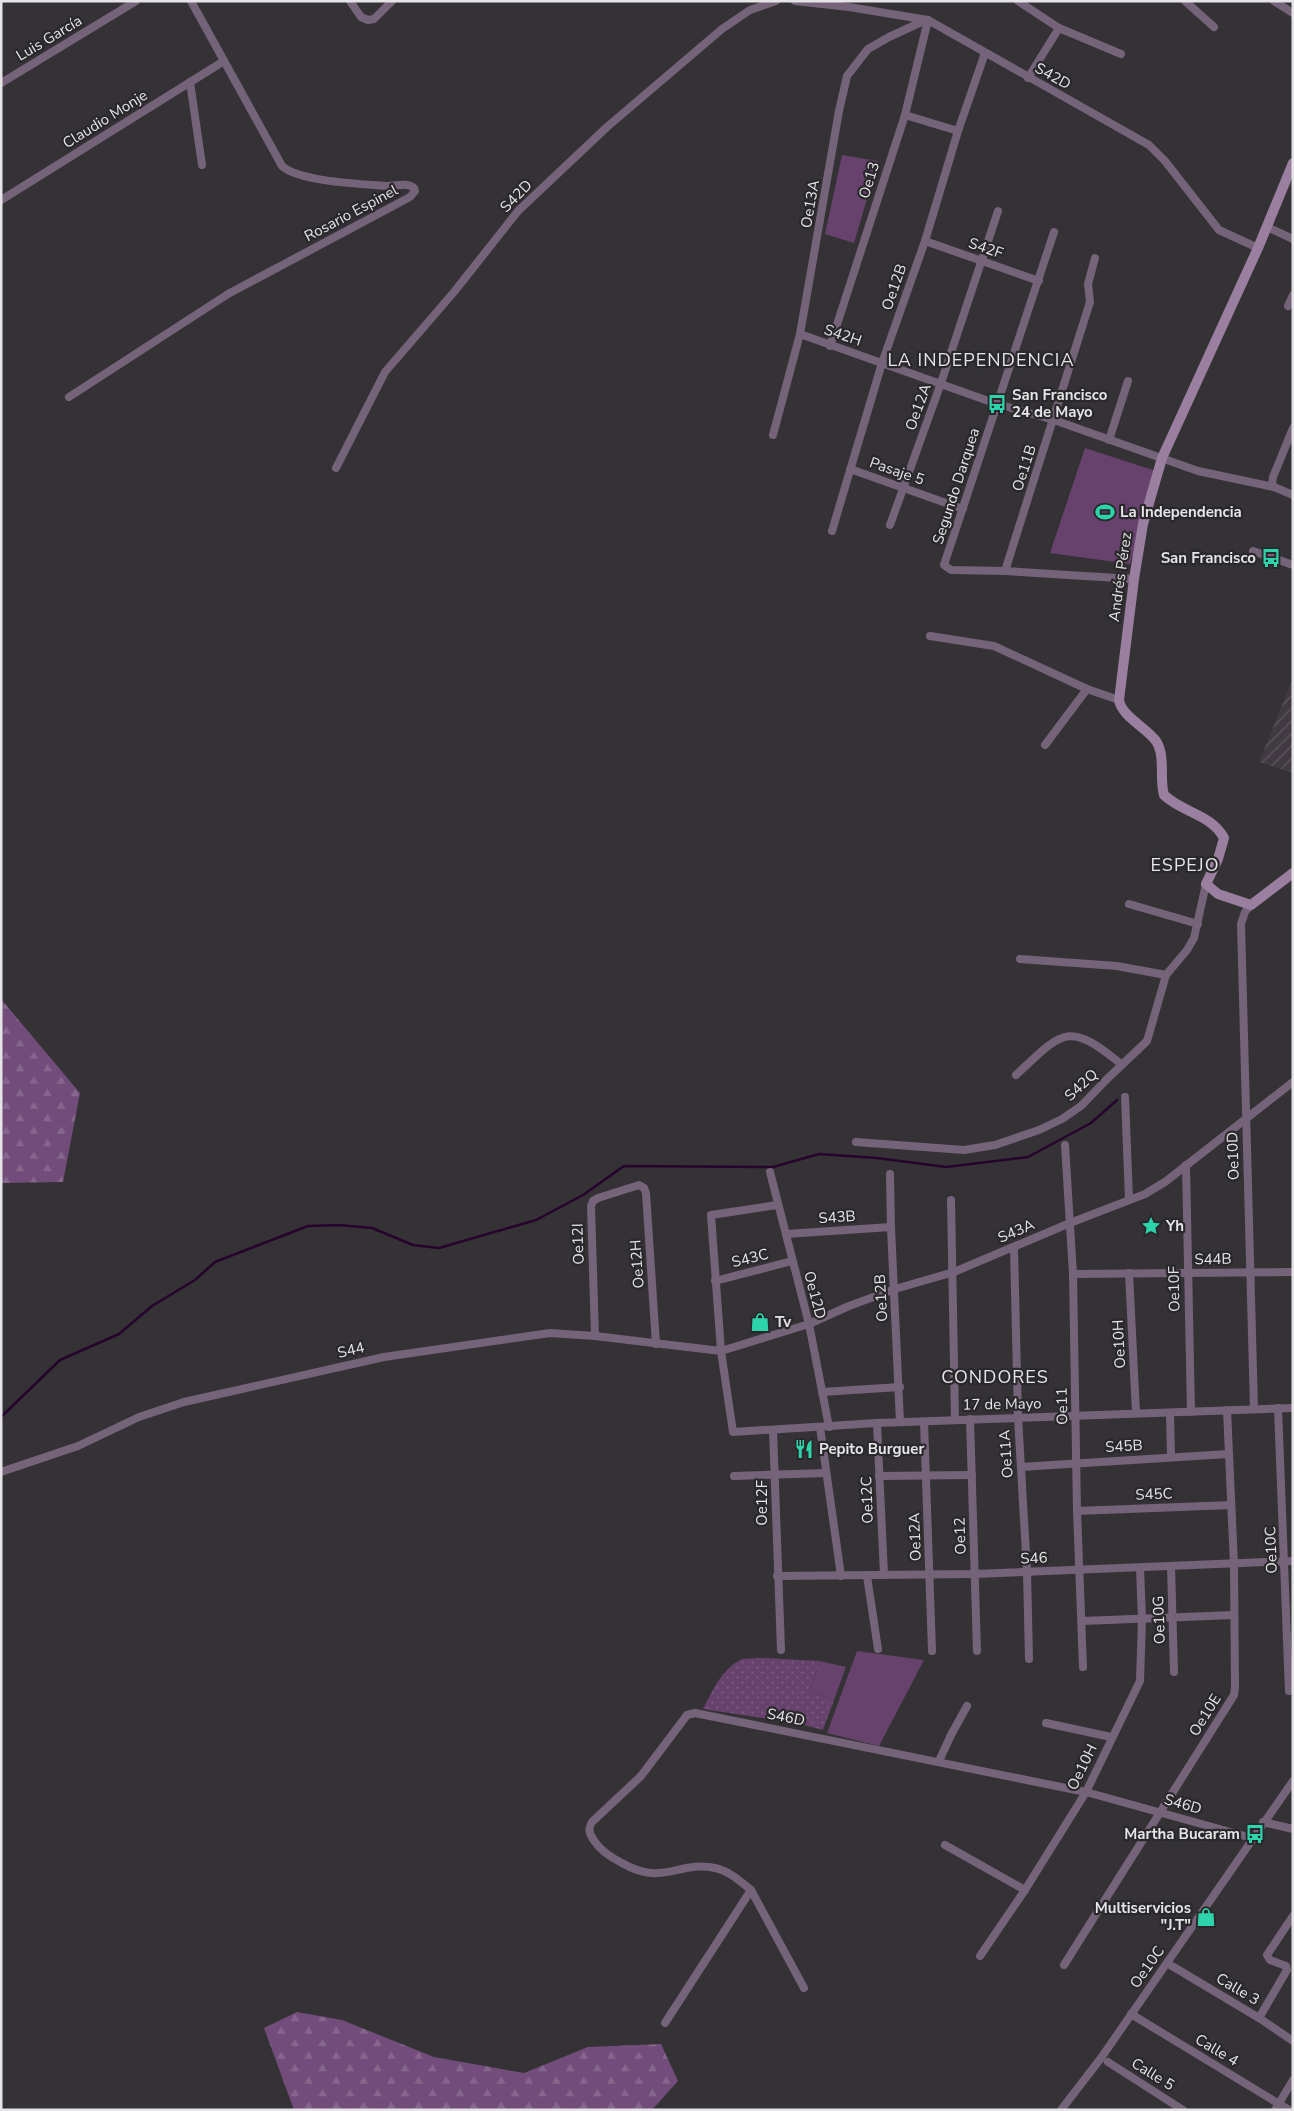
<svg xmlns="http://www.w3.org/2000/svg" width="1294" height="2111" font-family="'Nunito Sans',sans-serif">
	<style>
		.industrial { fill: url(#industrial-furrows) }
		.grass { fill: url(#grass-dots) }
		.forest { fill: url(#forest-firs) }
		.pitch { fill: #66426d }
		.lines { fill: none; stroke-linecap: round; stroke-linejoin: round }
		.stream { stroke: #27042e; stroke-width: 2.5 }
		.street { stroke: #756479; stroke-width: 8 }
		.secondary { stroke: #9b7fa0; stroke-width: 10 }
		.labels { text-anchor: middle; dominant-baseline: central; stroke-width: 4.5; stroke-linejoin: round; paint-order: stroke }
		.street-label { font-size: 15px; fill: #e5e4e6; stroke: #2a282b }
		.poi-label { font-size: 15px; font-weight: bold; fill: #e5e4e6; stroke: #2a282b; text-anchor: start }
		.quarter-label { font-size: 18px; letter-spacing: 1px; fill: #e5e4e6; stroke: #2a282b }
	</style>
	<defs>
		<pattern id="industrial-furrows" width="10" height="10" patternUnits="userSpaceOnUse" patternTransform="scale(1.25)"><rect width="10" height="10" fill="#413a42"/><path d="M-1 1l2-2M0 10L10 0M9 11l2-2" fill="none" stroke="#5c565d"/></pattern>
		<pattern id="grass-dots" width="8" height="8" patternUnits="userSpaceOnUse" patternTransform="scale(1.25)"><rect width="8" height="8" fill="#66426d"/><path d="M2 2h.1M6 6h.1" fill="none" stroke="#7c5d82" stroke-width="1.8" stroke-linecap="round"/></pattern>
		<pattern id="forest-firs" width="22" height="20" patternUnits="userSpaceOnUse" patternTransform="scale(1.25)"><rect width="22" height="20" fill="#724c7a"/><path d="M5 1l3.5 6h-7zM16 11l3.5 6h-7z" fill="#86668d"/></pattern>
	</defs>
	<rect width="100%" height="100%" fill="#343235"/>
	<polygon class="industrial" points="1293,678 1293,773 1259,762"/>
	<path class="grass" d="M764 1658 820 1661 809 1692 834 1700 823 1730 796 1723 703 1709C712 1692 723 1666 743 1659 749 1658 757 1658 764 1658Z"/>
	<g class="forest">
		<polygon points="1,999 80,1093 63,1182 1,1183"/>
		<polygon points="297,2012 342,2020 434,2057 524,2073 588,2047 661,2044 678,2081 652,2110 294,2110 264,2028"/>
	</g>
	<g class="pitch">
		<polygon points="842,155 878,161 854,243 825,234"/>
		<polygon points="1085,448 1159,472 1130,564 1050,553"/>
		<polygon points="857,1651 924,1660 879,1746 827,1733"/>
		<polygon points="820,1661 846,1667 834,1700 809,1692"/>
	</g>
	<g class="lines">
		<polyline class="stream" points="1,1417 60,1360 119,1334 152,1306 195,1280 215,1262 308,1226 338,1225 372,1228 413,1245 439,1248 536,1220 583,1195 624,1166 773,1167 819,1154 877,1158 946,1167 1028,1157 1091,1123 1117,1100"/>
		<g class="street">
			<polyline points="350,1 361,17 368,20 374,19 392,1"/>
			<polyline points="795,1 849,7 928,20 1149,145 1165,161 1219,230 1258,248"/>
			<polyline points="1018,1 1059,28 1121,54"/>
			<polyline points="1185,1 1214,27"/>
			<polyline points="1274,1 1293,13"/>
			<polyline points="1028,78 1059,28"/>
			<polyline points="190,82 202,165"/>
			<polyline points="1,83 136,1"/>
			<polyline points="905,115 958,131"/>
			<polyline points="1,200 224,61"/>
			<polyline points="1267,227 1293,239"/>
			<polyline points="1054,232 944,565 951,570 1005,571 1134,579"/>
			<polyline points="925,241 1039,281"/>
			<polyline points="1288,306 1293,295"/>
			<polyline points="800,334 997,404 1054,420 1198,471 1274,487 1293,495"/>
			<polyline points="830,346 905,115 928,20"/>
			<path d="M69 397 228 294 410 197 415 191 414 188C407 182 397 186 388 186 362 184 300 182 282 166L191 1"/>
			<polyline points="773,435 800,334 839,111 847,76 868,49 889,37 926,20"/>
			<polyline points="1109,440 1128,381"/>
			<polyline points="336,468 385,372 454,292 518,211 607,127 722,29 750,10 776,1"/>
			<polyline points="850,469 963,509"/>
			<polyline points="1274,487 1272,484 1273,477 1293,428"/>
			<polyline points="890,525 941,383 998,211"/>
			<polyline points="832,531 882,363 925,241 958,131 985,53"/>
			<polyline points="1253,551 1293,565"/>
			<polyline points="1005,571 1090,302 1088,284 1095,258"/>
			<polyline points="930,636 994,646 1087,689 1119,700"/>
			<polyline points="1045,745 1087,689"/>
			<polyline points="1129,904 1198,924"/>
			<polyline points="1251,905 1245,912 1241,924 1254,1409"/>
			<polyline points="1020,959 1117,966 1166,975"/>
			<path d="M1016 1075C1063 1031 1068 1020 1122 1065"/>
			<polyline points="1125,1097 1129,1200"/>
			<polyline points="856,1142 964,1150 995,1145 1039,1130 1062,1119 1081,1106 1106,1080 1147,1041 1166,975 1187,950 1194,938 1206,884"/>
			<polyline points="1065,1145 1073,1274 1077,1511 1083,1667"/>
			<polyline points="1186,1165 1191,1412"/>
			<polyline points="770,1172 809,1324 829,1427"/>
			<polyline points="890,1174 891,1227 900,1422"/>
			<polyline points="951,1200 955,1419"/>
			<polyline points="777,1205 711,1215 721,1351 733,1432 877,1423 1293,1408"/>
			<polyline points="786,1234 891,1227"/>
			<polyline points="1014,1248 1018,1417 1027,1571 1029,1659"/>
			<polyline points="1129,1273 1136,1413"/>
			<polyline points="1073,1274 1293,1272"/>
			<polyline points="715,1281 792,1261"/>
			<polyline points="595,1336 591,1206 593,1201 598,1198 639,1185 644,1188 646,1193 656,1344"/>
			<polyline points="822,1392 900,1387"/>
			<polyline points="1278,1408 1289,1691"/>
			<polyline points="1170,1413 1171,1457"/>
			<polyline points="970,1419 977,1651"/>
			<polyline points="924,1422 932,1651"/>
			<polyline points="877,1423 884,1575"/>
			<polyline points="820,1427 841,1576"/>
			<polyline points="773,1430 781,1650"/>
			<polyline points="1021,1467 1229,1454"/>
			<polyline points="1,1472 78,1446 139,1417 184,1402 384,1357 550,1333 595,1336 721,1351 809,1324 849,1306 895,1289 954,1272 1070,1223 1145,1194 1165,1182 1293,1082"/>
			<polyline points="734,1476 826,1473"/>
			<polyline points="879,1476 972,1475"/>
			<polyline points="1077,1511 1231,1505"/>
			<polyline points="1171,1566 1174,1672"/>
			<polyline points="777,1576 975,1574 1293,1561"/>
			<polyline points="867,1576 878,1649"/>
			<polyline points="1082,1621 1234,1615"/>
			<polyline points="1046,1723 1111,1737"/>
			<polyline points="939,1761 951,1735 967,1706"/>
			<polyline points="1263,1822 1293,1829"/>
			<polyline points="945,1845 1025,1890"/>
			<polyline points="980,1956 1025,1890 1086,1792 1140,1681 1142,1619 1140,1568"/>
			<polyline points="1167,1963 1259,2018 1293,2041"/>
			<polyline points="1064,1965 1234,1695 1235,1687 1234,1564 1227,1410"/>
			<path d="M804 1988 751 1890C740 1881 729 1871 715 1868 679 1860 663 1887 622 1863 612 1858 602 1852 595 1842 590 1835 587 1829 592 1822L641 1776 687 1715 695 1713 1086 1792 1252 1838"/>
			<polyline points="1131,2014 1289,2110"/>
			<polyline points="1259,2018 1287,1970 1286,1966 1270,1960 1267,1955 1293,1916"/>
			<polyline points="665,2023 751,1890"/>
			<polyline points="1108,2062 1183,2110"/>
			<polyline points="1061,2110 1101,2058 1293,1781"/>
			<polyline points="1275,2110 1293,2080"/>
		</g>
		<path class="secondary" d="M1293 163 1258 248 1162 458 1143 524 1134 579 1119 700C1122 717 1146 727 1156 741 1166 756 1159 779 1164 795 1183 813 1211 814 1224 838L1218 859 1206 884 1218 894 1251 905 1293 873"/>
	</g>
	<defs>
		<g id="bus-bare" transform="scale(1.5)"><path d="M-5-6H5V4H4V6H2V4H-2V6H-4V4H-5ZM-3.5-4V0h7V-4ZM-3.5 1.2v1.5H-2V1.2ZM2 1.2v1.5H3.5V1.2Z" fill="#2dd4ab" stroke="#2a282b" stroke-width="2.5" paint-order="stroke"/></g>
		<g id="stadium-bare" transform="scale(1.5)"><path d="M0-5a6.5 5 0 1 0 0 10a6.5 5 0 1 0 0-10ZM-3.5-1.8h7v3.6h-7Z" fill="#2dd4ab" stroke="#2a282b" stroke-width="2.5" paint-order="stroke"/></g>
		<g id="sight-bare" transform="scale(1.5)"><path d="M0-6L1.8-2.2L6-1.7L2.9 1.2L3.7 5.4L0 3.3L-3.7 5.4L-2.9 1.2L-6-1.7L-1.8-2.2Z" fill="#2dd4ab" stroke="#2a282b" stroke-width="2.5" paint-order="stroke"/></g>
		<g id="shop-bare" transform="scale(1.5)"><path d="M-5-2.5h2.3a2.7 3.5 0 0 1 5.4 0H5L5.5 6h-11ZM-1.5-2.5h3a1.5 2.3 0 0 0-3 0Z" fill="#2dd4ab" stroke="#2a282b" stroke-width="2.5" paint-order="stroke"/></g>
		<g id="restaurant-bare" transform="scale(1.5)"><path d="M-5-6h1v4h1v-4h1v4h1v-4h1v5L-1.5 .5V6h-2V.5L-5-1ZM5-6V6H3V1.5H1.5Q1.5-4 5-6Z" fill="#2dd4ab" stroke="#2a282b" stroke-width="2.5" paint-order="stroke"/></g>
	</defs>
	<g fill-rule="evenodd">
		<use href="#bus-bare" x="997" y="404"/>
		<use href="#stadium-bare" x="1105" y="512"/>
		<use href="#bus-bare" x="1271" y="558"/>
		<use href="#sight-bare" x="1151" y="1226"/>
		<use href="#shop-bare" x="760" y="1322"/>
		<use href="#restaurant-bare" x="804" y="1449"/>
		<use href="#bus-bare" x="1255" y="1834"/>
		<use href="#shop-bare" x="1206" y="1917"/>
	</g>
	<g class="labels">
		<g class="street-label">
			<text transform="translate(49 38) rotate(-31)">Luis García</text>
			<text transform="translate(1053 76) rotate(29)">S42D</text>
			<text transform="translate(105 119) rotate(-32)">Claudio Monje</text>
			<text transform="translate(869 180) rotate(-73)">Oe13</text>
			<text transform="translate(516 196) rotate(-46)">S42D</text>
			<text transform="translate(810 204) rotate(-80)">Oe13A</text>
			<text transform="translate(351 213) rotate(-28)">Rosario Espinel</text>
			<text transform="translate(986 248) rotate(19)">S42F</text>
			<text transform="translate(894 287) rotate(-71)">Oe12B</text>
			<text transform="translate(843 335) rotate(19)">S42H</text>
			<text transform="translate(918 407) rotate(-70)">Oe12A</text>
			<text transform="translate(1024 468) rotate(-72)">Oe11B</text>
			<text transform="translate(897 471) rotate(19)">Pasaje 5</text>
			<text transform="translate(956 486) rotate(-72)">Segundo Darquea</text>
			<text transform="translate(1120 577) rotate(-82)">Andrés Pérez</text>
			<text transform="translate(1081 1085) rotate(-43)">S42Q</text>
			<text transform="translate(1233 1156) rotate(-92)">Oe10D</text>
			<text transform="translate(837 1217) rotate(-4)">S43B</text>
			<text transform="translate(1016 1231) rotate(-23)">S43A</text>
			<text transform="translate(578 1244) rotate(-92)">Oe12I</text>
			<text transform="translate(750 1258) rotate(-14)">S43C</text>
			<text transform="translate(1213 1259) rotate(-1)">S44B</text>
			<text transform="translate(637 1264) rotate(-94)">Oe12H</text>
			<text transform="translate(1174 1289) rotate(-91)">Oe10F</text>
			<text transform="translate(815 1295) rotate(75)">Oe12D</text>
			<text transform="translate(881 1298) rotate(-93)">Oe12B</text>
			<text transform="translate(1119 1344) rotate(-93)">Oe10H</text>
			<text transform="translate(351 1350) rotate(-13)">S44</text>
			<text transform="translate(1002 1404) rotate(-1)">17 de Mayo</text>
			<text transform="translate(1062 1406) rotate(-91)">Oe11</text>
			<text transform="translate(1124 1446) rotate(-3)">S45B</text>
			<text transform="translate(1006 1454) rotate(-94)">Oe11A</text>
			<text transform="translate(1154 1494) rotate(-2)">S45C</text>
			<text transform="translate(867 1500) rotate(-92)">Oe12C</text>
			<text transform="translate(762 1503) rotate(-90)">Oe12F</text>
			<text transform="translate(960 1536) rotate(-92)">Oe12</text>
			<text transform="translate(915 1537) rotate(-92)">Oe12A</text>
			<text transform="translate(1271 1550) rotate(-92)">Oe10C</text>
			<text transform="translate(1034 1558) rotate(-2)">S46</text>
			<text transform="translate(1159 1620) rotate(-92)">Oe10G</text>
			<text transform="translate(1205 1715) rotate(-58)">Oe10E</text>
			<text transform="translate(786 1717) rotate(11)">S46D</text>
			<text transform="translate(1082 1767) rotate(-64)">Oe10H</text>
			<text transform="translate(1183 1804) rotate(16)">S46D</text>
			<text transform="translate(1147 1967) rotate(-55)">Oe10C</text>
			<text transform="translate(1238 1989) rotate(31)">Calle 3</text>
			<text transform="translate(1217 2050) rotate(31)">Calle 4</text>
			<text transform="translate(1153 2074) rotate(32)">Calle 5</text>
		</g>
		<g class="poi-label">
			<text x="1012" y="395">San Francisco<tspan x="1012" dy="17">24 de Mayo</tspan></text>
			<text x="1120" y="512">La Independencia</text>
			<text x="1256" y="558" text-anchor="end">San Francisco</text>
			<text x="1166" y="1226">Yh</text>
			<text x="775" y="1322">Tv</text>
			<text x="819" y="1449">Pepito Burguer</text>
			<text x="1240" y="1834" text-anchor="end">Martha Bucaram</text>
			<text x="1191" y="1908" text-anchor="end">Multiservicios<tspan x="1191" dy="17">"J.T"</tspan></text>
		</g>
		<g class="quarter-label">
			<text x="981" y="360">LA INDEPENDENCIA</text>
			<text x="1185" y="865">ESPEJO</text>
			<text x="995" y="1377">CONDORES</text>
		</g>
	</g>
	<rect width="1294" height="2111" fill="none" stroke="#e5e4e6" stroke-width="5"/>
</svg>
